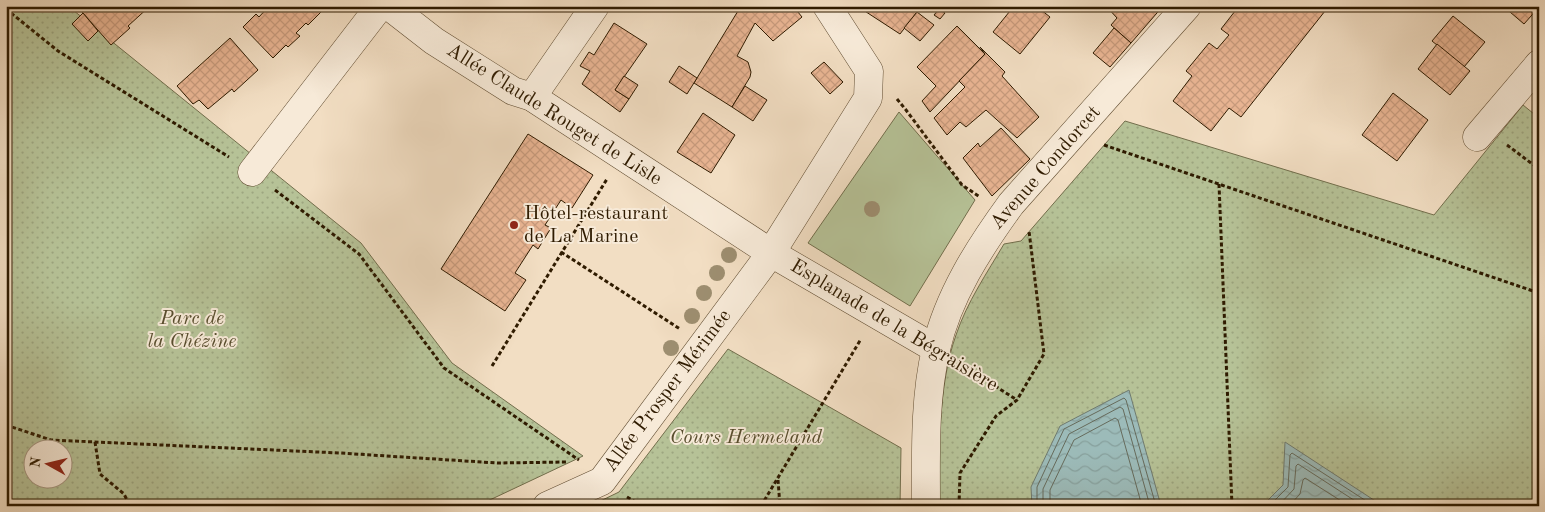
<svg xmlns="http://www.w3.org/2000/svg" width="1545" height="512" font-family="'Old Standard TT',serif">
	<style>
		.green { fill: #b6c297; stroke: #726e4c }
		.park { fill: url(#park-dots); stroke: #726e4c; fill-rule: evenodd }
		.water { fill: url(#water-waves); stroke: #707b6f }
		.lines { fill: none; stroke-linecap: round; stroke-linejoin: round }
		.shore { stroke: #666b5c; stroke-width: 1 }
		.building { fill: url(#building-cross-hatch); stroke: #2f1b00 }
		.minor-casing { stroke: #604c31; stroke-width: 29 }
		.tertiary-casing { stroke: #604c31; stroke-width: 29 }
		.path { stroke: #2f1b00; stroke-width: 3; stroke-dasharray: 4 2.5; stroke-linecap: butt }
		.minor { stroke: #f7ead8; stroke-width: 28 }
		.tertiary { stroke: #f7ead8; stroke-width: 28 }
		.tree { fill: #9d8e70 }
		.poi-dot { fill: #8f2418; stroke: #f7ead8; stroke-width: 2 }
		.labels { text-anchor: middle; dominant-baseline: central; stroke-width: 4; stroke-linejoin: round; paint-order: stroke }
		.street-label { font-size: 20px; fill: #2f1b00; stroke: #f7ead8 }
		.poi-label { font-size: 20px; fill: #2f1b00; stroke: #f7ead8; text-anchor: start }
		.park-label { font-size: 20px; font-style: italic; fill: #584d2d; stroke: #f7ead8 }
	</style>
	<defs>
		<pattern id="park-dots" width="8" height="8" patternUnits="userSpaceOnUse" patternTransform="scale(1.25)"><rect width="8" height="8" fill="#b6c297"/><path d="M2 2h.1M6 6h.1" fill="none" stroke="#9da680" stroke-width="1.8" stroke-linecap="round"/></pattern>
		<pattern id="water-waves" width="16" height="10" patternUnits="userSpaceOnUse" patternTransform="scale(1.25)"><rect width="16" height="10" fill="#9cbbb9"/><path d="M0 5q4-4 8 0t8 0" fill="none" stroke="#87a09d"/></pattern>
		<pattern id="building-cross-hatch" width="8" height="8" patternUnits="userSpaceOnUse" patternTransform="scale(1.25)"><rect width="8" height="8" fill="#e8b492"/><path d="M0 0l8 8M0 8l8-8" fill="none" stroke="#c79a7c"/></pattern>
	</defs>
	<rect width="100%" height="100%" fill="#f2dec3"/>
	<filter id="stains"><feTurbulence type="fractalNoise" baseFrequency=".004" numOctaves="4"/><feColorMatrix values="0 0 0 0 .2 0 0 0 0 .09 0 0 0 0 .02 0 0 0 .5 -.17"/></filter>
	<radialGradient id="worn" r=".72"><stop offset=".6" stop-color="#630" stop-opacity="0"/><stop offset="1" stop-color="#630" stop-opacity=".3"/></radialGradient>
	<polygon class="green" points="899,112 975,200 910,306 808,243"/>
	<g class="park">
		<path d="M6 6H68L361 243 452 363 583 456 477 506H6ZM32 450H62V480H32Z"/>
		<path d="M1523 105 1539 118V506H938C939 452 938 386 956 335 967 302 987 273 1004 244L1021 241 1125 121 1434 215Z"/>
		<polygon points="728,349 901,448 900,506 590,506 619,492"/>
	</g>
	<g class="water">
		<polygon points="1129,390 1161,506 1032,506 1031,487 1060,426"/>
		<polygon points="1285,442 1383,506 1262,506 1283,485"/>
	</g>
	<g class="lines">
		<g class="shore">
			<polyline points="1037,506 1037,487 1064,429 1124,398 1126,400 1156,506"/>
			<polyline points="1043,506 1043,489 1069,434 1120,407 1123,409 1150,506"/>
			<polyline points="1050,506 1050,490 1074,440 1115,418 1118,420 1142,506"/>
			<polyline points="1269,506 1288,487 1290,455 1292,453 1374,506"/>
			<polyline points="1278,506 1294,489 1296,466 1298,464 1363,506"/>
			<polyline points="1289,506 1300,494 1303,480 1305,478 1349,506"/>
		</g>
	</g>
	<g class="building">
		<polygon points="88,6 150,6 128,26 130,28 111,45 82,12"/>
		<polygon points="269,6 319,6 323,10 308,25 306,23 296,33 300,36 288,47 286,45 273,58 243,27 256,14 259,17"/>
		<polygon points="741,6 793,6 802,17 773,41 755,23 737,56 748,62 751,72 750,77 732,107 694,83"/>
		<polygon points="857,6 910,6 917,12 900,34"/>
		<polygon points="1014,6 1036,6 1050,17 1020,54 993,32"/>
		<polygon points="1106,6 1163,6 1131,43 1111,25 1117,18"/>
		<polygon points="1239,6 1246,6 1249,8 1250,6 1329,6 1241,117 1229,108 1211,131 1173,101 1192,76 1186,71 1209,43 1217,49 1229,35 1221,29"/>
		<polygon points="1503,6 1539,6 1539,7 1524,24"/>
		<polygon points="939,9 945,13 940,19 934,15"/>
		<polygon points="917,12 934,25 920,41 904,28"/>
		<polygon points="83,13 98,31 88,41 72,24"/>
		<polygon points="1453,16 1485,42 1464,67 1432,41"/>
		<polygon points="614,23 647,44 615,90 629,99 620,112 582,84 590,71 580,66 589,52 594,55"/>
		<polygon points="957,26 985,54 930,112 922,101 936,86 917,67"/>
		<polygon points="1114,28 1131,43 1110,67 1093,53"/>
		<polygon points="230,38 258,70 234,92 232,89 208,109 199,100 193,104 177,86"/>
		<polygon points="1437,44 1470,71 1450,95 1418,69"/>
		<polygon points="980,47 1005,72 1002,76 1039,117 1017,138 986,110 966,127 960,122 947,135 934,118 965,87 959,81 985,54"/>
		<polygon points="824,62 843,82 830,94 811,73"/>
		<polygon points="679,66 697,78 687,94 669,82"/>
		<polygon points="624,76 638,85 629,99 615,90"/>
		<polygon points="745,86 767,100 753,121 732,107"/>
		<polygon points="1393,93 1428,120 1397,161 1362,135"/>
		<polygon points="703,113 735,135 711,173 677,152"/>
		<polygon points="1001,128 1030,159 992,196 963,158 978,143 980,147"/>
		<polygon points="528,134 593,175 572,208 561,200 545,225 551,228 538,249 533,245 515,273 526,280 505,311 441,269"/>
	</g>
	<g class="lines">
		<g class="minor-casing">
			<g id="minor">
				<polyline points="389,6 434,41 513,91 532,97 771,253 936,349"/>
				<polyline points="532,97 595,6"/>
				<polyline points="1477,137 1539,64"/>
				<polyline points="252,172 380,6"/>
				<polyline points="547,506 602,481 771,253 868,98 869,71 827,6"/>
			</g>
		</g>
		<g class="tertiary-casing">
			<path id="tertiary" d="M926 506C926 454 924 400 936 349 948 296 979 248 1011 204L1187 6"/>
		</g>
		<g class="path">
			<polyline points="6,9 58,51 229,157"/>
			<polyline points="897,99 906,110 962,185 980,197"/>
			<polyline points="1104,145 1539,293"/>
			<polyline points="1507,145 1539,169"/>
			<polyline points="1219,184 1232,506"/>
			<polyline points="275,190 359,254 444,368 579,460"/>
			<polyline points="561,252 680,329"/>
			<polyline points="962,365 1017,400"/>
			<polyline points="492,366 607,179"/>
			<polyline points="6,425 51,440 340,453 497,463 568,462"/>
			<polyline points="95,442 100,474 124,494 130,506"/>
			<polyline points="778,480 780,506"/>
			<polyline points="627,497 642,506"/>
			<polyline points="761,506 861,339"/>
			<polyline points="959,506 960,473 996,416 1017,400 1044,354 1029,231"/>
		</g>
		<use href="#minor" class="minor"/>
		<use href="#tertiary" class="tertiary"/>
	</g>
	<g class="tree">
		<circle cx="872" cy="209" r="8"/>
		<circle cx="729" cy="255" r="8"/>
		<circle cx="717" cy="273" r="8"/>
		<circle cx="704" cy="293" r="8"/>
		<circle cx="692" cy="316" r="8"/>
		<circle cx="671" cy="348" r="8"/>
	</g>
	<circle class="poi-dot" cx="514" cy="225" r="5"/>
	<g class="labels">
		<g class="street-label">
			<text transform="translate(554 115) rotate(32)">Allée Claude Rouget de Lisle</text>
			<text transform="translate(1046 168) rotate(-49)">Avenue Condorcet</text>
			<text transform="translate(894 326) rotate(31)">Esplanade de la Bégraisière</text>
			<text transform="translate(668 391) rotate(-53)">Allée Prosper Mérimée</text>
		</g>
		<g class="poi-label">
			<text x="524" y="214">Hôtel-restaurant<tspan x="524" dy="23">de La Marine</tspan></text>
		</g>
		<g class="park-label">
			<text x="192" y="319">Parc de<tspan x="192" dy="23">la Chézine</tspan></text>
			<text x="746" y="438">Cours Hermeland</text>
		</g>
	</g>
	<rect width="1545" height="512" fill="none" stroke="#f2dec3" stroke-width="25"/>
	<rect x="8" y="8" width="1530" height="497" fill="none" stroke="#2f1b00" stroke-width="2.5"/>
	<rect x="12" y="12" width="1520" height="487" fill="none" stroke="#2f1b00"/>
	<g transform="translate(48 464) rotate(278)"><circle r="24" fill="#f7ead8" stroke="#a79782"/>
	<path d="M0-4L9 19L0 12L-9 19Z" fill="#8f2418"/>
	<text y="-8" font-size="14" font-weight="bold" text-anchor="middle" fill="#2f1b00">N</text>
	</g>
	<rect width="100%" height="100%" filter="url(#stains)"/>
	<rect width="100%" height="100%" fill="url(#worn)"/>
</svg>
